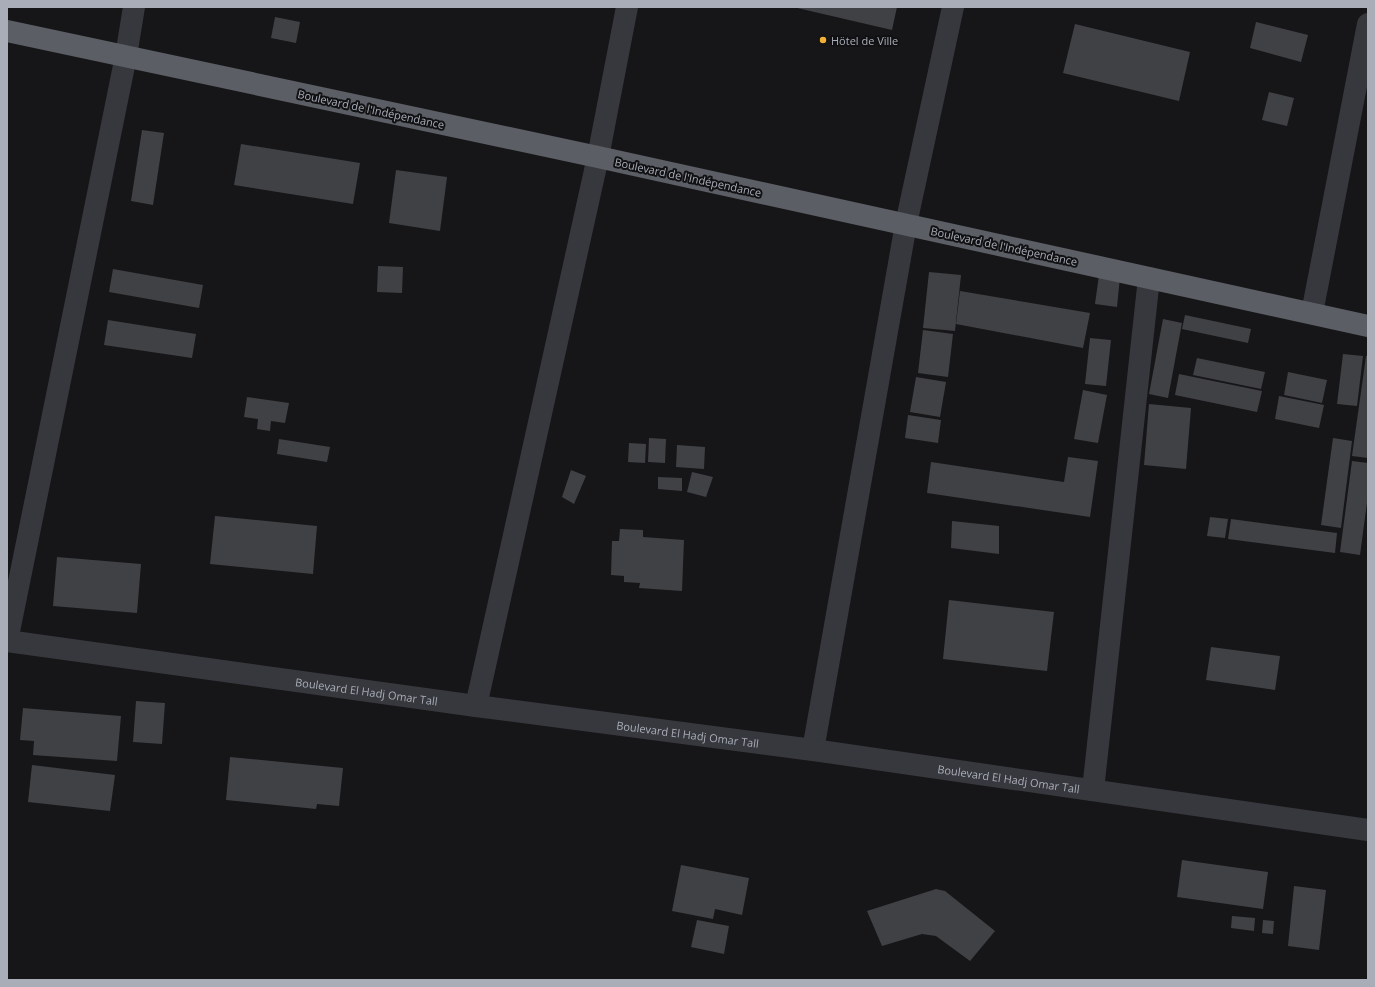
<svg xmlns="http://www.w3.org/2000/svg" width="1375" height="987" font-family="'Open Sans',sans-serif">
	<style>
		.building { fill: #404145 }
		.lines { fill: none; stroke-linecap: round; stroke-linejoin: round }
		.minor { stroke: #37383d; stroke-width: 22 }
		.tertiary { stroke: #37383d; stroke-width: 22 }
		.trunk { stroke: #5b5e65; stroke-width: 22 }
		.poi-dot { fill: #f2b134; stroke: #111113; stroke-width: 1.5 }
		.labels { text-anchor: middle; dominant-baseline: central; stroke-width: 4; stroke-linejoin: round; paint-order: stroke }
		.poi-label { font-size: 11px; fill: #a8adb8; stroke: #111113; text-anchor: start }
		.street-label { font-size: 11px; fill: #a8adb8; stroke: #111113 }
	</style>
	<rect width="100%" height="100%" fill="#161618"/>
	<g class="building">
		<polygon points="793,7 897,7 892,30"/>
		<polygon points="275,17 300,22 296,43 271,38"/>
		<polygon points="1256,22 1308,35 1301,62 1250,48"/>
		<polygon points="1075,24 1190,52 1179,101 1063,73"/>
		<polygon points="1269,92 1294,98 1287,126 1262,120"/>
		<polygon points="142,130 164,133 153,205 131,201"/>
		<polygon points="241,144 360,163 353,204 234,185"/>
		<polygon points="396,170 447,177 440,231 389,223"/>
		<polygon points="378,266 403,267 402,293 377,292"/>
		<polygon points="113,269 203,285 199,308 109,292"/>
		<polygon points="929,272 961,275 955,331 923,328"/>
		<polygon points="1099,275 1120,277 1117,307 1095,304"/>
		<polygon points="960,291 1090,313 1083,348 956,324"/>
		<polygon points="1185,315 1251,329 1248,343 1182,329"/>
		<polygon points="1163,319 1182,323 1168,398 1149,394"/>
		<polygon points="108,320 196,334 192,358 104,345"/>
		<polygon points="923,330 953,334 948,377 918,373"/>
		<polygon points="1090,338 1111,340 1106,386 1085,384"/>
		<polygon points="1343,354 1363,356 1357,406 1337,404"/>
		<polygon points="1366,356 1368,356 1368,458 1352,456"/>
		<polygon points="1197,358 1265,372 1261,389 1193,375"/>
		<polygon points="1288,372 1327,380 1322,403 1284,395"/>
		<polygon points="1179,374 1262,391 1257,412 1175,395"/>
		<polygon points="916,377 946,382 940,417 910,412"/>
		<polygon points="1083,390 1107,395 1098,443 1074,439"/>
		<polygon points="1279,396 1324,405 1319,428 1275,419"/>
		<polygon points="247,397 289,403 285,423 271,421 270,431 257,429 258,419 244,417"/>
		<polygon points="1149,404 1191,408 1186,469 1144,465"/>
		<polygon points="908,415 941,420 938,443 905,438"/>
		<polygon points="649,438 666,439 665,463 648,462"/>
		<polygon points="1333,438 1352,441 1341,528 1321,525"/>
		<polygon points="279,439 330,447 327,462 277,454"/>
		<polygon points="629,443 646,444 645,463 628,462"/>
		<polygon points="677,445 705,447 704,469 676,467"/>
		<polygon points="1068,457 1098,461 1090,517 927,493 931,462 1064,482"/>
		<polygon points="1352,461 1368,463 1368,495 1360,555 1340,552"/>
		<polygon points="571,470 586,476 574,504 562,497"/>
		<polygon points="692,472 713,477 706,497 687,492"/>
		<polygon points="658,477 682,478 682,491 658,489"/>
		<polygon points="215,516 317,526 313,574 210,564"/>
		<polygon points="1210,517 1228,519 1225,538 1207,536"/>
		<polygon points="1231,519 1337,533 1335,553 1228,539"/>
		<polygon points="952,521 999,526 999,554 951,548"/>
		<polygon points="620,529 643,530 643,537 684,540 682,591 639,588 640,583 624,582 624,576 611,575 612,541 619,541"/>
		<polygon points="57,557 141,564 137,613 53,606"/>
		<polygon points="949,600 1054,612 1047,671 943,659"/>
		<polygon points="1211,647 1280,656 1275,690 1206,680"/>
		<polygon points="136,701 165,703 162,744 133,742"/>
		<polygon points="23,708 121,716 117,761 33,755 34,741 20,740"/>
		<polygon points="230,757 343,768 339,806 317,804 316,809 226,800"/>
		<polygon points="32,765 115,775 110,811 28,802"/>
		<polygon points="1182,860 1268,872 1263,909 1177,897"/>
		<polygon points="681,865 749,878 742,915 715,909 713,919 672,911"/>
		<polygon points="1294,886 1326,890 1319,950 1288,946"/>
		<polygon points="936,889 945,891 995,931 970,961 936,936 922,934 882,946 867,911"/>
		<polygon points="1232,916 1255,918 1254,931 1231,928"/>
		<polygon points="697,920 729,926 724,954 691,947"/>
		<polygon points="1263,920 1274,921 1273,934 1262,933"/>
	</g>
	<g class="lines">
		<g class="minor">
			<polyline points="1312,313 1368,24"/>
			<polyline points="7,641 126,56 134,7"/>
			<polyline points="476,706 598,157 627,7"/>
			<polyline points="813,750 906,224"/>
			<polyline points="1093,790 1149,278"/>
		</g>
		<g class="tertiary">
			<polyline points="906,224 953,7"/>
			<path id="s1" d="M7 641 476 706 813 750 1368 830"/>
		</g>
		<polyline class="trunk" points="7,31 598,157 1368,326"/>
	</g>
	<circle class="poi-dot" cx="823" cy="40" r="4"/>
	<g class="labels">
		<g class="poi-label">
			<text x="831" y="40">Hötel de Ville</text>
		</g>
		<g class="street-label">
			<text transform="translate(371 109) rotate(12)">Boulevard de l'Indépendance</text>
			<text transform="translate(688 177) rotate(12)">Boulevard de l'Indépendance</text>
			<text transform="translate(1004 246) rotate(12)">Boulevard de l'Indépendance</text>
			<text stroke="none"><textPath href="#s1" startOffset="363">Boulevard El Hadj Omar Tall</textPath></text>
			<text stroke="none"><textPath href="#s1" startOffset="687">Boulevard El Hadj Omar Tall</textPath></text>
			<text stroke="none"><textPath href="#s1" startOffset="1011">Boulevard El Hadj Omar Tall</textPath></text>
		</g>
	</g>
	<rect width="1375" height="987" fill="none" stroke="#a8adb8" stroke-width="16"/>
</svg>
